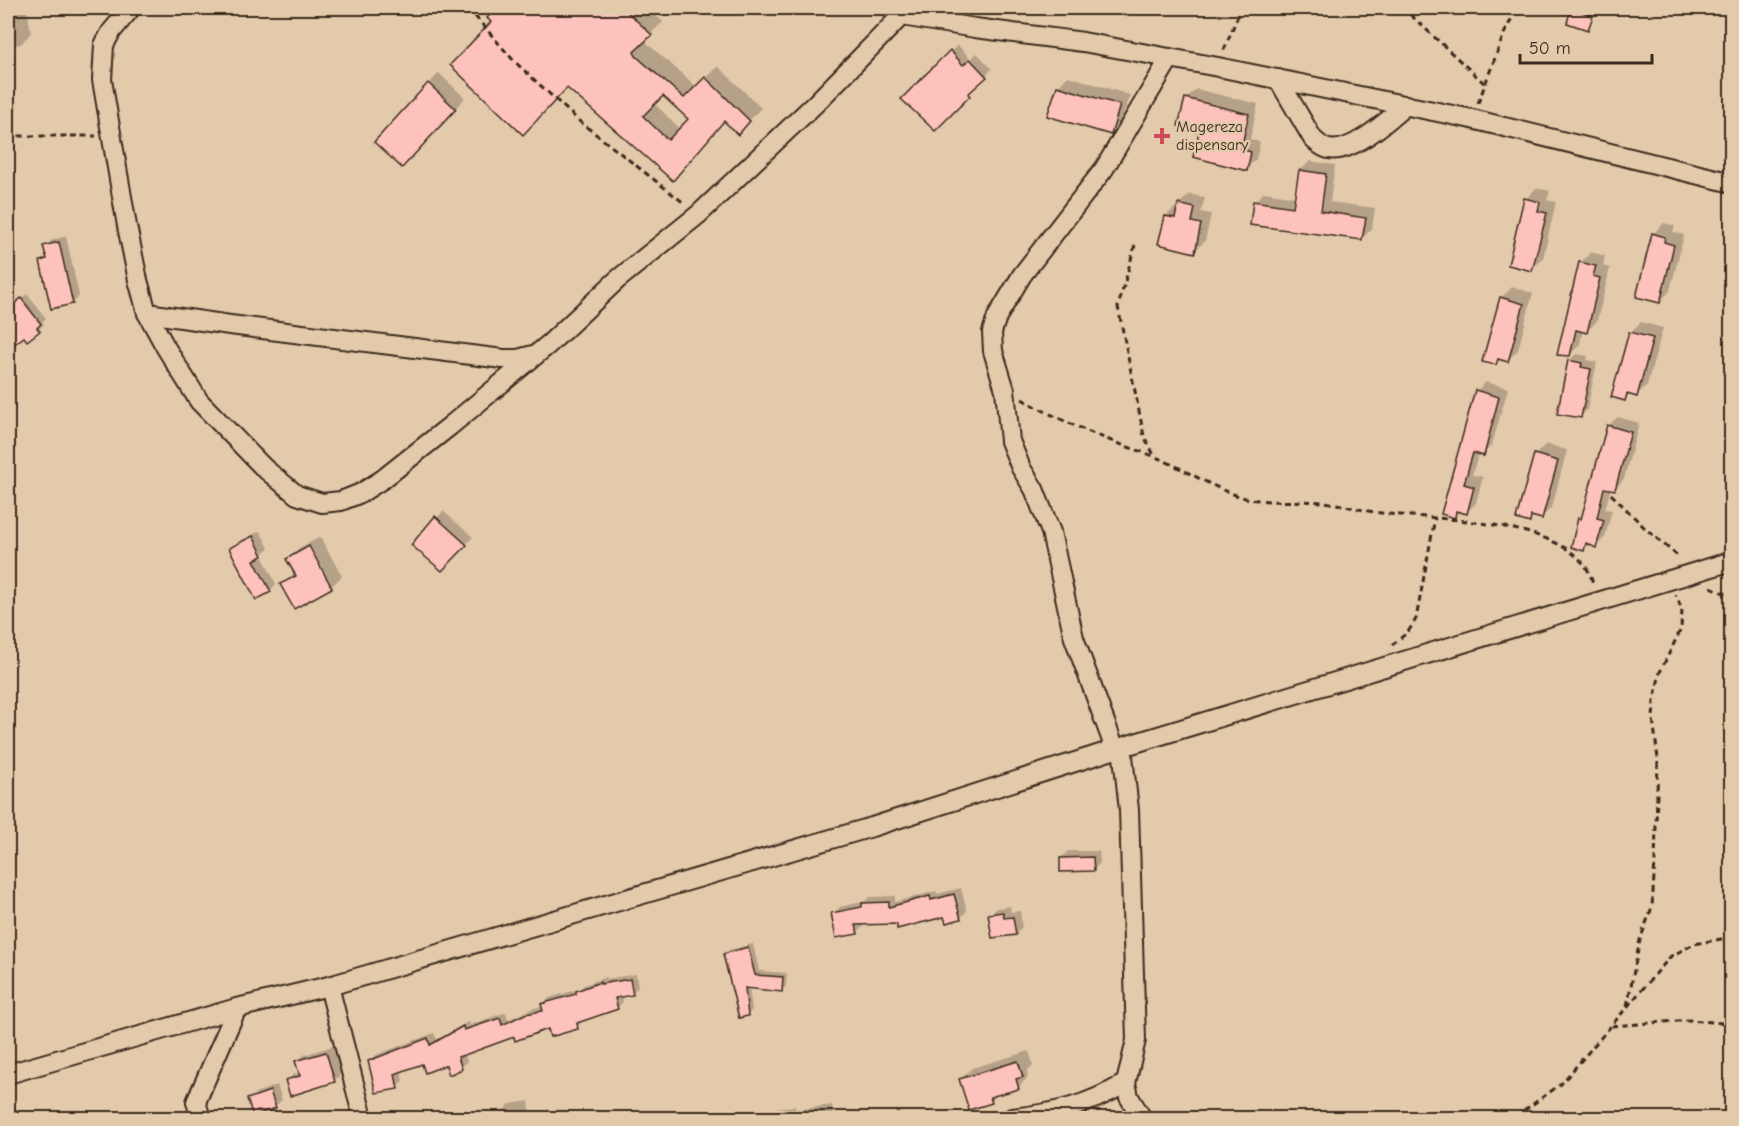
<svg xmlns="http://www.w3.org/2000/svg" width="1739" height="1126" font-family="'Comic Neue',sans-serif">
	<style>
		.shadow { fill: #0003; fill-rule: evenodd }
		.building { fill: #fec2bc; stroke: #3b2a1e; stroke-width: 1.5; fill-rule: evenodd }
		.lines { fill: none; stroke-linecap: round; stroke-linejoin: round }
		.minor-casing { stroke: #3b2a1e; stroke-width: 22 }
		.path { stroke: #3b2a1e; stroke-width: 3; stroke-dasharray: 6 4.5; stroke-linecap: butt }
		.minor { stroke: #e3caab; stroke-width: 18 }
		.poi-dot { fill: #d1495b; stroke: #e3caab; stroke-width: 2 }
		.labels { text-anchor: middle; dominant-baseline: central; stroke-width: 4.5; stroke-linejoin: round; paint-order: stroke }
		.poi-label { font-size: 16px; fill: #3b2a1e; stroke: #e3caab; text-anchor: start }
	</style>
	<rect width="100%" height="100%" fill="#e3caab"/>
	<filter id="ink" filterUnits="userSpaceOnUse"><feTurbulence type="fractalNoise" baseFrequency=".0167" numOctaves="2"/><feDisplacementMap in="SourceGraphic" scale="12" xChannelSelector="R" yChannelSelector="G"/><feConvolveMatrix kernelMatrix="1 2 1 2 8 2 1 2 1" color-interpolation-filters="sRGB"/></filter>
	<g filter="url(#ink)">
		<g class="shadow">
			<polygon points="8,8 27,8 31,33 21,44 8,46"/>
			<path d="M498 8H648L663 22 645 39 648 44 697 87 718 66 761 108 738 132 725 120 685 167 494 22 489 18ZM663 94 690 119 680 129 654 103Z"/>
			<polygon points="1574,8 1595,13 1587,28 1573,9"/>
			<polygon points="958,45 971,59 977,53 992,69 935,129 904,99"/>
			<polygon points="439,73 465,98 412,155 429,84"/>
			<polygon points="1068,76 1130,95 1121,123 1110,134 1058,87"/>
			<polygon points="1196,89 1258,104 1250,139 1260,142 1256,159 1246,169 1201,131 1186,99"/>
			<polygon points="1310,161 1335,165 1330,202 1375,208 1372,229 1362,238 1254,202 1264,192 1296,197 1300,171"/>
			<polygon points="1536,188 1550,191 1547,200 1556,202 1543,259 1532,269 1526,199"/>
			<polygon points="1190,194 1205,198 1201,212 1211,214 1205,241 1194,251 1166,216"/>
			<polygon points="1664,223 1675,226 1673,232 1684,235 1670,291 1659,302 1653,234"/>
			<polygon points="66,236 79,296 73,303 42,261 47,256 45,247 52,240"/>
			<polygon points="1591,252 1605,256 1603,266 1610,268 1597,321 1587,331 1583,330 1580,344 1570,355 1580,263"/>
			<polygon points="1512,287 1533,293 1518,350 1508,360 1501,358 1495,364 1501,298"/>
			<polygon points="27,294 46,318 42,322 44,324 28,339 24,335 9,345 8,343 8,317 14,313 15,303"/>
			<polygon points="1641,322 1663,328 1647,385 1637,395 1630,393 1624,399 1630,333"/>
			<polygon points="1576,354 1588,356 1587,360 1597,362 1587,410 1580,417 1569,361"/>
			<polygon points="1486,382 1508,388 1492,445 1483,454 1479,453 1472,475 1483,477 1476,503 1466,513 1460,511 1454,516 1477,391"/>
			<polygon points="1618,417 1639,423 1624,479 1615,489 1611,488 1605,509 1612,510 1605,537 1596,546 1590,543 1584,549 1580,519 1584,515 1608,426"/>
			<polygon points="1546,444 1567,450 1552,507 1541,518 1535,516 1529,521 1535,455"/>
			<polygon points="443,511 473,537 442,569 414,545"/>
			<polygon points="260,531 269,548 262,555 276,584 270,591 231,549 238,542"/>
			<polygon points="320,537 342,576 331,587 294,607 282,585 296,572 288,559 299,548"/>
			<polygon points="1068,851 1099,851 1100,863 1093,870 1061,858"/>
			<polygon points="961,888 967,911 960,918 945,915 898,923 864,923 864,926 857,932 833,914 840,907 865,901 870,897 895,896 895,902 936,891 937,894"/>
			<polygon points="1010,906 1011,912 1020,911 1022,927 1015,934 990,914 997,908"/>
			<polygon points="753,944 759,971 787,973 786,986 782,991 749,987 752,1010 748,1014 725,954 729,950"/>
			<polygon points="636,974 638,987 632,993 622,995 623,1002 617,1008 583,1019 577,1028 549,1027 515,1036 465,1054 467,1061 461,1068 447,1063 423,1062 401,1070 403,1081 397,1087 370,1061 376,1055 434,1033 437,1040 469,1021 470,1025 506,1012 508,1020 533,1008 543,1007 543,1004 549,998 579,989 584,985 606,977 607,979"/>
			<polygon points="333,1046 341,1074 334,1081 287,1081 294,1074 300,1072 297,1062 304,1055"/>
			<polygon points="1029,1051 1033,1065 1027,1071 1028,1077 1018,1088 999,1093 991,1102 961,1079 972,1068"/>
			<polygon points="277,1085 282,1100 275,1106 249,1100 256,1093"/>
			<polygon points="529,1101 531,1115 528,1118 504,1118 503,1111 510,1104"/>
			<polygon points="832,1105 834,1117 832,1118 768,1118 768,1115 775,1108 795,1106 795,1110"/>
			<polygon points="162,1113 164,1118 143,1118"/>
			<polygon points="254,1115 254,1118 233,1118 234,1118"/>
		</g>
		<g class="building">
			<path d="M496 8H623L652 35 634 52 636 56 684 98 705 77 750 121 738 135 724 121 673 181 567 88 523 135 450 65 491 22 487 18ZM663 96 688 119 668 140 643 116Z"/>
			<polygon points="1571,8 1593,16 1588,30 1567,23"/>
			<polygon points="950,50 963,65 970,59 987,77 968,94 970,96 935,131 901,99"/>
			<polygon points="428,83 456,109 402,168 374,142"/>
			<polygon points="1057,86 1120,105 1111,135 1047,116"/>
			<polygon points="1185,98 1249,114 1241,149 1251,152 1247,171 1193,157 1199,132 1178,126"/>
			<polygon points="1299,170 1326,174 1321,211 1366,218 1362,240 1250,225 1253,201 1293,207"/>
			<polygon points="1524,198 1540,202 1538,211 1547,213 1532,271 1508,265"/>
			<polygon points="1178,204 1195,208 1192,222 1201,224 1195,253 1158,244 1165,216 1175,218"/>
			<polygon points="1652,233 1665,237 1664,242 1674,245 1660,303 1636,297"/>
			<polygon points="59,242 73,304 51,309 40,261 47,259 43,246"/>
			<polygon points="1579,262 1596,266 1593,276 1600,278 1587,333 1576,330 1570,356 1557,355"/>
			<polygon points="1500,297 1524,304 1508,362 1498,359 1496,365 1482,362"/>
			<polygon points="21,298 41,324 37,328 40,331 27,341 24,337 8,349 8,309"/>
			<polygon points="1629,332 1653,338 1637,397 1627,394 1625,401 1611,397"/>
			<polygon points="1568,360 1582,363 1581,367 1591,369 1581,418 1557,414"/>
			<polygon points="1475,390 1499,397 1484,456 1473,453 1464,484 1474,487 1467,514 1456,511 1455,518 1441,514"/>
			<polygon points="1607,425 1631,432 1615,490 1604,488 1597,518 1604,520 1596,548 1586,543 1584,551 1571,547 1578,518 1581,519"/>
			<polygon points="1534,454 1558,461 1542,519 1531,516 1530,523 1516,519"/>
			<polygon points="435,516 467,545 442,571 411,545"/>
			<polygon points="253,536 263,556 254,560 271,592 256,600 229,548"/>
			<polygon points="309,546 332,588 294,609 280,584 296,576 286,559"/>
			<polygon points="1093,857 1094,871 1060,872 1060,858"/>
			<polygon points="954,894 961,919 946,923 944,917 897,929 897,924 856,925 858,934 836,938 831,913 862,907 862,903 889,902 889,907 930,896 931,900"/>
			<polygon points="1003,912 1004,918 1013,917 1016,935 992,938 988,914"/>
			<polygon points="748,947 755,975 783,977 782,992 745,988 748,1016 739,1018 723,954"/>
			<polygon points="630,979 633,995 615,998 618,1009 577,1023 578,1029 550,1037 548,1029 515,1041 514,1037 470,1053 458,1057 462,1069 449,1075 446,1065 425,1073 422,1064 395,1074 398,1089 376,1093 368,1061 428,1038 430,1045 463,1026 464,1030 500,1018 502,1025 525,1014 543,1011 541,1004 576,994 576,991 600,982 600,984"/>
			<polygon points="326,1052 335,1082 290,1096 285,1080 300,1076 295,1061"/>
			<polygon points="1018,1061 1023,1077 1016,1079 1019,1089 990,1097 992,1103 969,1110 959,1079"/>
			<polygon points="270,1091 276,1108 253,1116 247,1099"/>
		</g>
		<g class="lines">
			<g class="minor-casing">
				<g id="minor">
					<polyline points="131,8 111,32 104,45 102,80 127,226 138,280 147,313 166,348 199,401 264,468 297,495 322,503 341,501 361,493 383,479 450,426 549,344 617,280 699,214 816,103 909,8"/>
					<polyline points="902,16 975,28 1083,42 1218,67 1472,119 1732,183"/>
					<path d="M1278 79 1313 139C1318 143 1322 148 1329 149 1352 154 1389 119 1406 105"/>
					<polyline points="147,313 230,325 503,359 518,359 533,355"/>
					<polyline points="1122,747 1129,810 1136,1040 1126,1083 1129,1097 1142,1118"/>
					<polyline points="1115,749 1074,638 1051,532 1034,489 1021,468 1010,441 1005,390 993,351 992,332 997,317 1022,275 1104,169 1170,58"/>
					<polyline points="329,986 363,1118"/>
					<polyline points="8,1074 237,1008 329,986 872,827 1122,747 1732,561"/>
					<polyline points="201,1118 196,1102 237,1008"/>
					<path d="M1012 1118C1057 1113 1086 1106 1126 1083"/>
				</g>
			</g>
			<g class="path">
				<polyline points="468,8 514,61 579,121 684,203"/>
				<polyline points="1403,8 1485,84"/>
				<polyline points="1224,50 1241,8"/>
				<polyline points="1478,103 1504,34 1517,8"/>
				<polyline points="8,136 96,136"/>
				<polyline points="1135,245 1118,307 1144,436 1154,455"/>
				<path d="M1022 399C1052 416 1085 431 1117 443 1130 448 1143 452 1156 457 1185 469 1212 488 1242 497 1269 504 1296 500 1323 502 1343 504 1362 511 1381 513 1433 520 1580 518 1593 584"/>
				<polyline points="1611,494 1647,530 1680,558"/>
				<polyline points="1711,587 1721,592 1732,593"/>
				<polyline points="1392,645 1408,632 1416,619 1435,518"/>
				<polyline points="1627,1006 1640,940 1652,907 1655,861 1658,759 1653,718 1654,701 1660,672 1681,629 1682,610 1676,595"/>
				<polyline points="1612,1026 1690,1020 1732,1024"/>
				<polyline points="1517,1118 1526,1109 1561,1084 1671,956 1694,944 1732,937"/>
			</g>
			<use href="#minor" class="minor"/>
		</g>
	</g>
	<path class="poi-dot" d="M1159 127h6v6h6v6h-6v6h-6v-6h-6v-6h6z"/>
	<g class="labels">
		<g class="poi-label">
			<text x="1176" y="127">Magereza<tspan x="1176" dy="18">dispensary</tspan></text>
		</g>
	</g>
	<rect width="1739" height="1126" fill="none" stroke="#e3caab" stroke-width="30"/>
	<rect x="15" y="15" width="1709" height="1096" fill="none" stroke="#3b2a1e" stroke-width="2" filter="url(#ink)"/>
	<path d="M1520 54v9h132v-9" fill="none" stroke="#3b2a1e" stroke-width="3"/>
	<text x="1529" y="54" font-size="18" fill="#3b2a1e" stroke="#e3caab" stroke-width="4.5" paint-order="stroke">50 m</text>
</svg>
